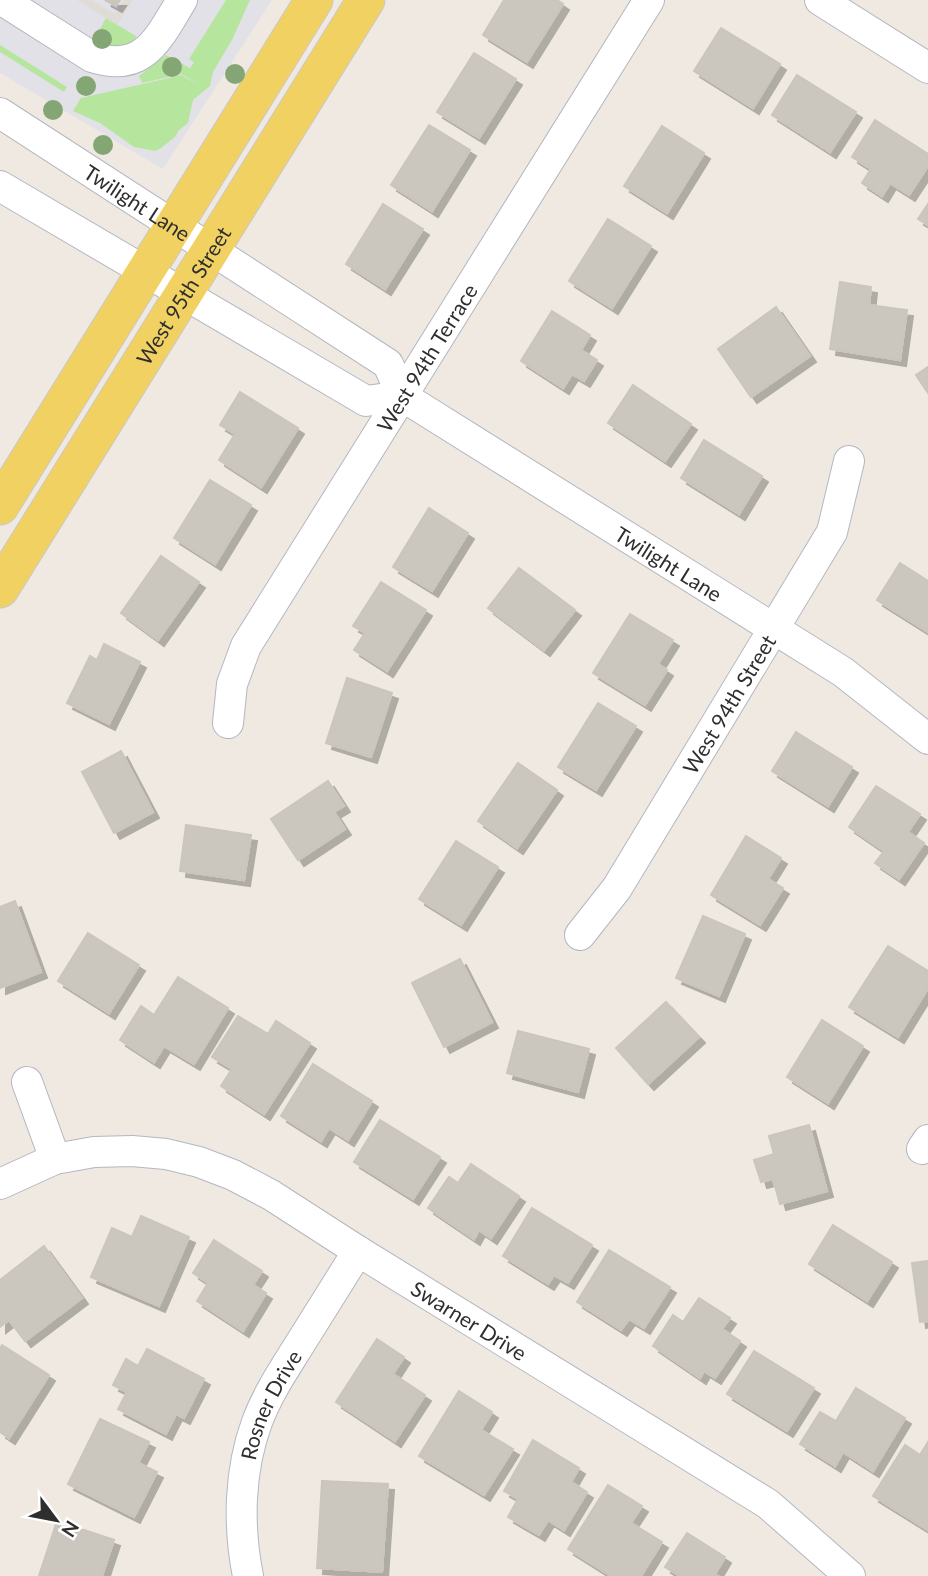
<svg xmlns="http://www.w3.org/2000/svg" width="928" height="1576" font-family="Lato,sans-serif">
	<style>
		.industrial { fill: #e3e1e8 }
		.green { fill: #b6e59e }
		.plaza { fill: #dfdcd8 }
		.building { fill: #cbc7bf; stroke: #cbc5ba; stroke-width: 2; filter: url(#shadow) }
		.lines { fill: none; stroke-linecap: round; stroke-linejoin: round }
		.minor-casing { stroke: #b4b7c1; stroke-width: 32 }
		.major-casing { stroke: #c9c9c9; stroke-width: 39 }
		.minor { stroke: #fff; stroke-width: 30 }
		.major { stroke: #f2d163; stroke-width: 37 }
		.tree { fill: #84a574 }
		.labels { text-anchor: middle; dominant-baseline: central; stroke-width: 5; stroke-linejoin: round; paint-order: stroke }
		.street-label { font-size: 21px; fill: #2e2e2e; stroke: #fff }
	</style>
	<defs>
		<filter id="shadow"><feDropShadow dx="6" dy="6" stdDeviation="0" flood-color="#0004"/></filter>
	</defs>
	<rect width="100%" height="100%" fill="#efe9e1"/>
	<polygon class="industrial" points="0,0 272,0 163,169 0,73"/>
	<g class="green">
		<polygon points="226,0 250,0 232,40 213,72 210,86 193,100 188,123 179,130 175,137 161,148 155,151 134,147 100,123 73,111 81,98 182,75 202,87 182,74 142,83 139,76 166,55 190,68 194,62 189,59"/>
		<polygon points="106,18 136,36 136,38 125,47 108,46 98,41 96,36"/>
		<polygon points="0,45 67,87 64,92 0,52"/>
	</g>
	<polygon class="plaza" points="77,0 92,0 115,14 124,0 133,0 117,25"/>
	<g class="building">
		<polygon points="105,0 120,0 116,6"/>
		<polygon points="504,0 557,0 563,4 527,62 483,35"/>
		<polygon points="721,28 780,64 753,108 694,71"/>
		<polygon points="474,53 516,79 479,138 437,112"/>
		<polygon points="797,75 856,112 830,152 772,115"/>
		<polygon points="875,120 928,154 928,166 909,195 890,183 882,196 862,183 871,169 852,157"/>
		<polygon points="429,125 470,150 432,211 391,185"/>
		<polygon points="662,126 704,153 667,213 624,186"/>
		<polygon points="383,204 423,229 385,289 346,264"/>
		<polygon points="928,204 928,225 918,219"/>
		<polygon points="608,219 651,246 612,308 569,281"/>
		<polygon points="840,282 871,287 869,305 907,310 900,360 830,349"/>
		<polygon points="776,307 810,356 751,397 718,349"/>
		<polygon points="552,311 590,335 581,350 597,360 584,381 572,374 563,388 521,361"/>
		<polygon points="928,367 928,393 916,375"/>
		<polygon points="633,385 691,424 665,461 608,423"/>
		<polygon points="240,392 298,428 261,487 219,460 235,434 220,425"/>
		<polygon points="704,440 762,476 739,514 681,478"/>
		<polygon points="210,480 251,505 215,564 174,538"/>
		<polygon points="429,508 468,533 432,591 393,567"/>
		<polygon points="161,556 199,582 158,640 121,613"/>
		<polygon points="900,563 928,581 928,632 877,600"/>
		<polygon points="519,568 575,610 544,650 488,608"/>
		<polygon points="381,582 426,610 387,671 354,650 365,633 353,626"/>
		<polygon points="630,614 673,640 658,664 667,670 645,705 593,673"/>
		<polygon points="104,644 140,662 109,724 67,703 90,656 97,660"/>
		<polygon points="347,678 392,693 371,757 326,743"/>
		<polygon points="598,703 636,726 596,790 558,767"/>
		<polygon points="796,732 852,767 828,806 772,771"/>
		<polygon points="121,751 153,812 114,833 82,772"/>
		<polygon points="518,763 557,790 517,848 478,821"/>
		<polygon points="328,781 344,806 334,812 345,829 298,860 271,819"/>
		<polygon points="876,786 920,814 908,832 924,843 899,879 875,863 884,851 849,827"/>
		<polygon points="186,825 251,835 244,880 180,871"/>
		<polygon points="746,836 781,858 768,879 783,888 760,925 711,895"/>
		<polygon points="456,841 498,867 461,925 419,899"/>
		<polygon points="15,901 41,972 0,988 0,907"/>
		<polygon points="703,916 745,934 719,996 676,978"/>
		<polygon points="88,933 139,965 109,1013 58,981"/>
		<polygon points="888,946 928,971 928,988 898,1037 849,1007"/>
		<polygon points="460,959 492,1022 444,1047 412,983"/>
		<polygon points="178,977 228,1008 194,1064 164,1046 154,1062 120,1040 141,1006 154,1015"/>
		<polygon points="666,1002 699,1037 648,1084 616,1048"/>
		<polygon points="238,1016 268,1034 276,1021 310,1043 264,1114 221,1086 232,1069 212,1057"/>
		<polygon points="822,1020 863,1046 828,1103 787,1077"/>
		<polygon points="518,1031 589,1049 578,1092 507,1073"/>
		<polygon points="313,1064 372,1101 348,1140 329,1128 321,1141 281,1116"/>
		<polygon points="380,1120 440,1157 413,1199 354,1162"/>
		<polygon points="809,1125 827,1191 780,1204 773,1179 761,1182 754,1160 774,1154 769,1136"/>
		<polygon points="471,1164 519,1196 491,1238 479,1230 474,1239 428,1208 449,1177 458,1183"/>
		<polygon points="532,1208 592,1245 568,1283 554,1275 548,1284 503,1256"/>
		<polygon points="141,1216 189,1237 159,1306 91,1277 112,1228 132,1237"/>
		<polygon points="833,1225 892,1262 867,1301 809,1264"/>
		<polygon points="214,1240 262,1271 253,1285 266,1293 243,1331 197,1301 208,1283 193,1273"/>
		<polygon points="44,1246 82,1298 25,1341 9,1320 0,1327 0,1280"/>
		<polygon points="609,1250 670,1287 644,1328 629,1319 621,1330 577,1302"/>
		<polygon points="928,1261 928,1321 920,1322 912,1263"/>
		<polygon points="699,1298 730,1318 722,1329 740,1341 715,1378 704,1371 700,1378 653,1346 673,1315 683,1322"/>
		<polygon points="377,1339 404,1357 393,1374 425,1395 395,1441 336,1402"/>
		<polygon points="2,1345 49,1375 9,1438 0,1432 0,1349"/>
		<polygon points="147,1349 204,1379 184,1418 176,1414 166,1434 118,1409 127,1392 113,1385 126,1359 138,1366"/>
		<polygon points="754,1351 814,1388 787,1431 727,1394"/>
		<polygon points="856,1388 905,1418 873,1471 843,1452 835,1466 800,1444 820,1412 836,1421"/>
		<polygon points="459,1391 492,1412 481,1430 513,1449 484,1495 419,1456"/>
		<polygon points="100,1419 149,1442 138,1463 157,1472 134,1517 68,1484"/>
		<polygon points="533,1440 579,1468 571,1482 587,1492 564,1530 548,1520 539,1535 508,1517 518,1499 504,1491"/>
		<polygon points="928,1442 928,1530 873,1496 905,1445 920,1455"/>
		<polygon points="322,1481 388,1484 382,1572 317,1568"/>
		<polygon points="608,1485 642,1506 631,1523 662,1542 641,1576 611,1576 568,1549"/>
		<polygon points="57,1521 114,1540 102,1576 39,1576"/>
		<polygon points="687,1533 725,1557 715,1574 718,1576 680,1576 665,1567"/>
	</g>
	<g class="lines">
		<g class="minor-casing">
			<g id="minor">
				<path d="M2 0 92 57C144 74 158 39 182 0"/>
				<polyline points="820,0 928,68"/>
				<path id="s1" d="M0 113 388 364 402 396 843 672 928 739"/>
				<polyline points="0,186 366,401 402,396"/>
				<path id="s2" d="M228 723 232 684 246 646 649 0"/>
				<path id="s3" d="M580 935 617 888 832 532 849 461"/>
				<polyline points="27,1082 55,1159"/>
				<polyline points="922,1149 928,1140"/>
				<path id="s4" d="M0 1184 55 1159 94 1152 132 1151 166 1154 199 1162 233 1175 271 1195 358 1251 768 1504 850 1576"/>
				<path id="s5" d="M248 1576C238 1526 239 1471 257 1422 267 1395 283 1371 298 1347 318 1315 338 1283 358 1251"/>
			</g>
		</g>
		<g class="major-casing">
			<g id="major">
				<polyline points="0,506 314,0"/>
				<path id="s6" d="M0 589 366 0"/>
			</g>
		</g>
		<use href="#minor" class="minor"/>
		<use href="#major" class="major"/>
	</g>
	<g class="tree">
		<circle cx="102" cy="39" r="10"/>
		<circle cx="172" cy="67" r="10"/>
		<circle cx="235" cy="74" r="10"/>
		<circle cx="86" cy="86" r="10"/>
		<circle cx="53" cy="110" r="10"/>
		<circle cx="103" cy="145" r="10"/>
	</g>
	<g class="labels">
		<g class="street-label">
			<text stroke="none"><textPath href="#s1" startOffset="164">Twilight Lane</textPath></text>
			<text stroke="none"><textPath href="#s6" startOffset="346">West 95th Street</textPath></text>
			<text stroke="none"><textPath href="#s2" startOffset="420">West 94th Terrace</textPath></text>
			<text stroke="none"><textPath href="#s1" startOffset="812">Twilight Lane</textPath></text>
			<text stroke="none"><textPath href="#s3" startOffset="275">West 94th Street</textPath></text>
			<text stroke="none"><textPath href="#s4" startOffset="520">Swarner Drive</textPath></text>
			<text stroke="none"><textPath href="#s5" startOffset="177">Rosner Drive</textPath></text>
		</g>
	</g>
	<g transform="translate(56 1520) rotate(122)" stroke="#ffffff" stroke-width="5" paint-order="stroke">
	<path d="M0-5L12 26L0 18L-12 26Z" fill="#2e2e2e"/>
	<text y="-10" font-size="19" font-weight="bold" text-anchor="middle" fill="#2e2e2e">N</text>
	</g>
</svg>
